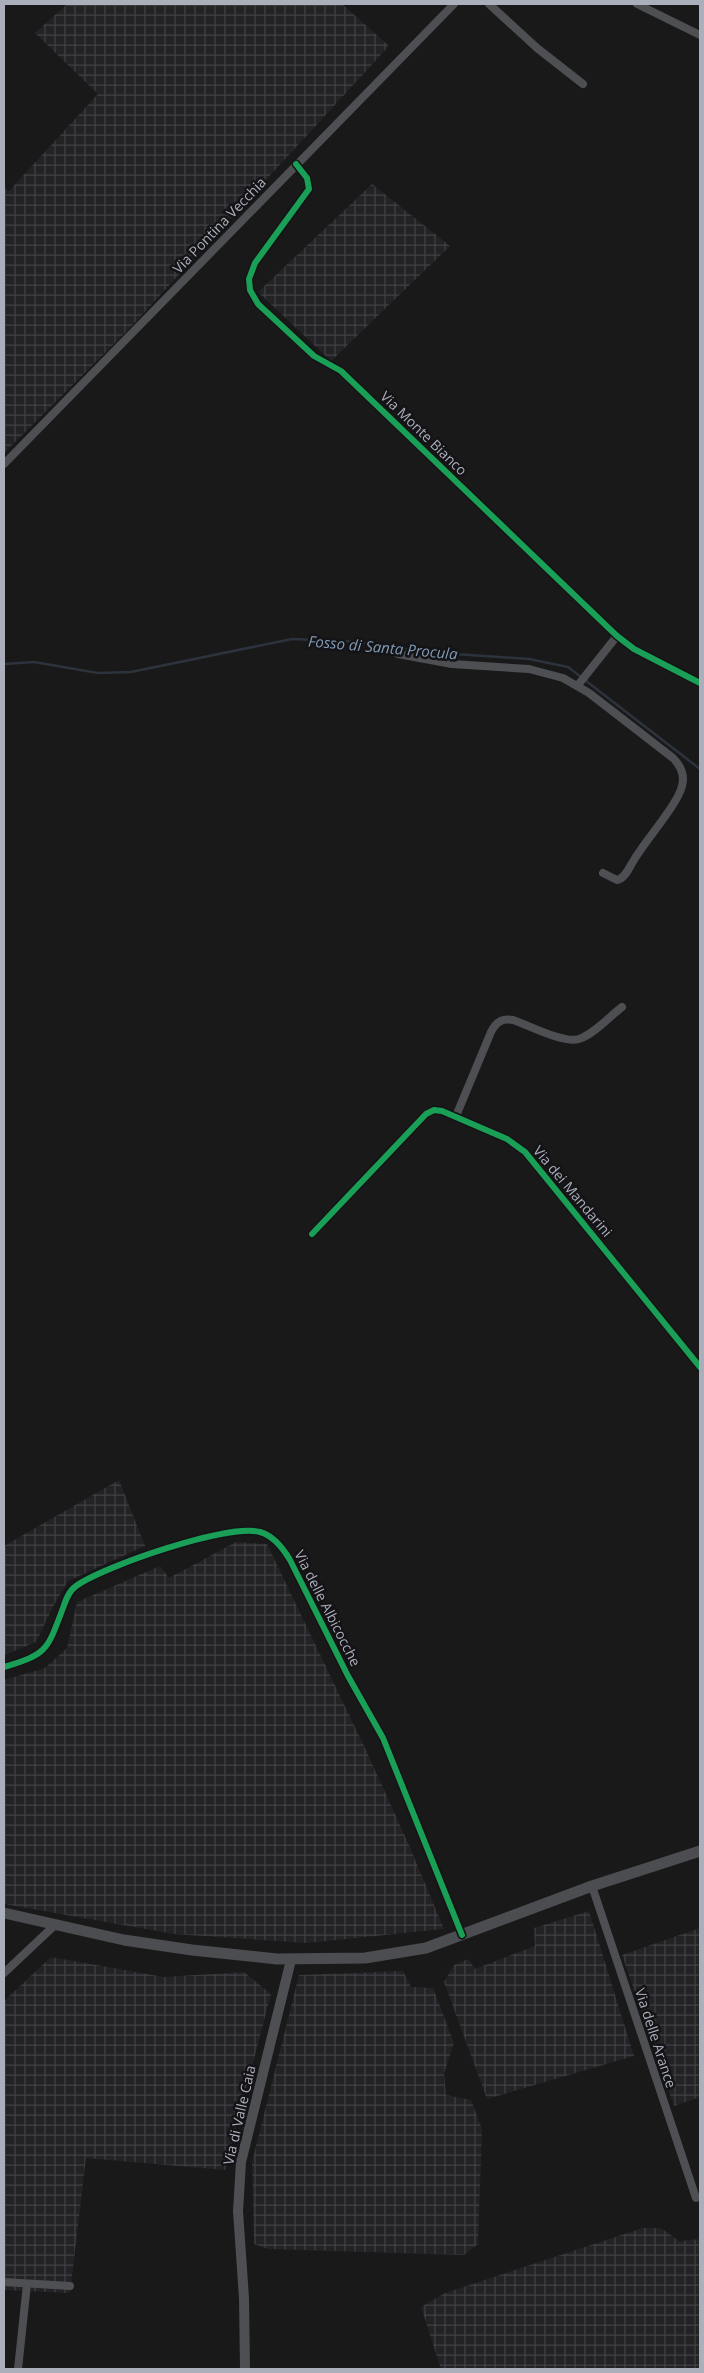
<svg xmlns="http://www.w3.org/2000/svg" width="704" height="2373" font-family="'Open Sans',sans-serif">
	<style>
		.industrial { fill: url(#industrial-grid) }
		.lines { fill: none; stroke-linecap: round; stroke-linejoin: round }
		.stream { stroke: #2c333c; stroke-width: 2.5 }
		.minor { stroke: #4d4f53; stroke-width: 8 }
		.tertiary { stroke: #4d4f53; stroke-width: 10 }
		.secondary { stroke: #4c4d51; stroke-width: 11 }
		.cycleway-casing { stroke: #141316; stroke-width: 9 }
		.cycleway { stroke: #1a9f57; stroke-width: 6 }
		.labels { text-anchor: middle; dominant-baseline: central; stroke-width: 5; stroke-linejoin: round; paint-order: stroke }
		.street-label { font-size: 14px; fill: #abaebb; stroke: #141316 }
		.water-label { font-size: 15px; font-style: italic; fill: #819ab6; stroke: #141316 }
	</style>
	<defs>
		<pattern id="industrial-grid" width="8" height="8" patternUnits="userSpaceOnUse" patternTransform="scale(1.25)"><rect width="8" height="8" fill="#232326"/><path d="M0 4h8M4 0v8" fill="none" stroke="#404044"/></pattern>
	</defs>
	<rect width="100%" height="100%" fill="#19191a"/>
	<g class="industrial">
		<polygon points="67,4 342,4 389,46 129,329 4,453 4,187 9,191 98,94 35,33"/>
		<polygon points="372,184 450,246 331,361 258,292"/>
		<polygon points="119,1480 145,1546 68,1581 55,1603 36,1642 4,1655 4,1546"/>
		<polygon points="236,1542 267,1544 365,1748 409,1845 444,1929 307,1943 174,1934 4,1904 4,1680 45,1668 67,1648 77,1602 160,1566 169,1578"/>
		<polygon points="589,1911 634,2056 487,2099 444,1982 454,1965 468,1959 475,1969 535,1946 534,1928"/>
		<polygon points="700,1928 700,2097 674,2106 622,1955"/>
		<polygon points="51,1957 164,1977 244,1972 271,1994 225,2170 86,2158 70,2293 4,2290 4,2001"/>
		<polygon points="403,1971 411,1987 433,1988 454,2043 444,2073 446,2095 471,2100 482,2129 478,2244 464,2255 268,2249 254,2244 252,2162 299,1975"/>
		<polygon points="643,2228 661,2228 679,2241 700,2239 700,2369 441,2369 421,2307 445,2293"/>
	</g>
	<g class="lines">
		<polyline class="stream" points="4,664 34,662 98,673 131,672 292,639 359,642 425,652 529,659 568,667 700,769"/>
		<g class="minor">
			<polyline points="489,4 537,48 583,84"/>
			<polyline points="637,4 700,35"/>
			<polyline points="296,164 307,178 309,189 255,263 249,279 250,290 258,304 314,356 341,371 617,636 634,649 700,683"/>
			<polyline points="4,464 454,4"/>
			<path d="M398 654 452 664 529 669 563 678 589 693 673 758C681 766 685 775 682 786 678 804 645 841 634 860 629 867 626 878 617 880L603 873"/>
			<polyline points="578,685 617,636"/>
			<path d="M456 1116 491 1032C496 1022 502 1018 513 1020 528 1025 564 1044 579 1039 594 1034 609 1017 622 1007"/>
			<polyline points="312,1234 426,1114 434,1110 442,1111 507,1139 525,1152 700,1367"/>
			<path d="M4 1667C48 1654 47 1650 63 1608 66 1599 69 1591 76 1586 104 1566 229 1523 260 1532 274 1536 283 1548 290 1560L348 1676 383 1738 462 1935"/>
			<polyline points="592,1886 696,2198"/>
			<polyline points="4,1973 56,1924"/>
			<polyline points="4,2282 70,2286"/>
			<polyline points="18,2369 27,2284"/>
		</g>
		<polyline class="tertiary" points="245,2369 244,2298 238,2211 241,2162 291,1960"/>
		<polyline class="secondary" points="4,1913 124,1940 192,1950 277,1959 365,1958 426,1948 592,1886 700,1851"/>
		<g class="cycleway-casing">
			<g id="cycleway">
				<polyline points="296,164 307,178 309,189 255,263 249,279 250,290 258,304 314,356 341,371 617,636 634,649 700,683"/>
				<polyline points="312,1234 426,1114 434,1110 442,1111 507,1139 525,1152 700,1367"/>
				<path d="M4 1667C48 1654 47 1650 63 1608 66 1599 69 1591 76 1586 104 1566 229 1523 260 1532 274 1536 283 1548 290 1560L348 1676 383 1738 462 1935"/>
			</g>
		</g>
		<use href="#cycleway" class="cycleway"/>
	</g>
	<g class="labels">
		<g class="street-label">
			<text transform="translate(219 225) rotate(-46)">Via Pontina Vecchia</text>
			<text transform="translate(424 433) rotate(44)">Via Monte Bianco</text>
			<text transform="translate(573 1191) rotate(50)">Via dei Mandarini</text>
			<text transform="translate(328 1608) rotate(63)">Via delle Albicocche</text>
			<text transform="translate(656 2038) rotate(72)">Via delle Arance</text>
			<text transform="translate(239 2115) rotate(-77)">Via di Valle Caia</text>
		</g>
		<g class="water-label">
			<text transform="translate(383 647) rotate(5)">Fosso di Santa Procula</text>
		</g>
	</g>
	<rect width="704" height="2373" fill="none" stroke="#abaebb" stroke-width="10"/>
</svg>
